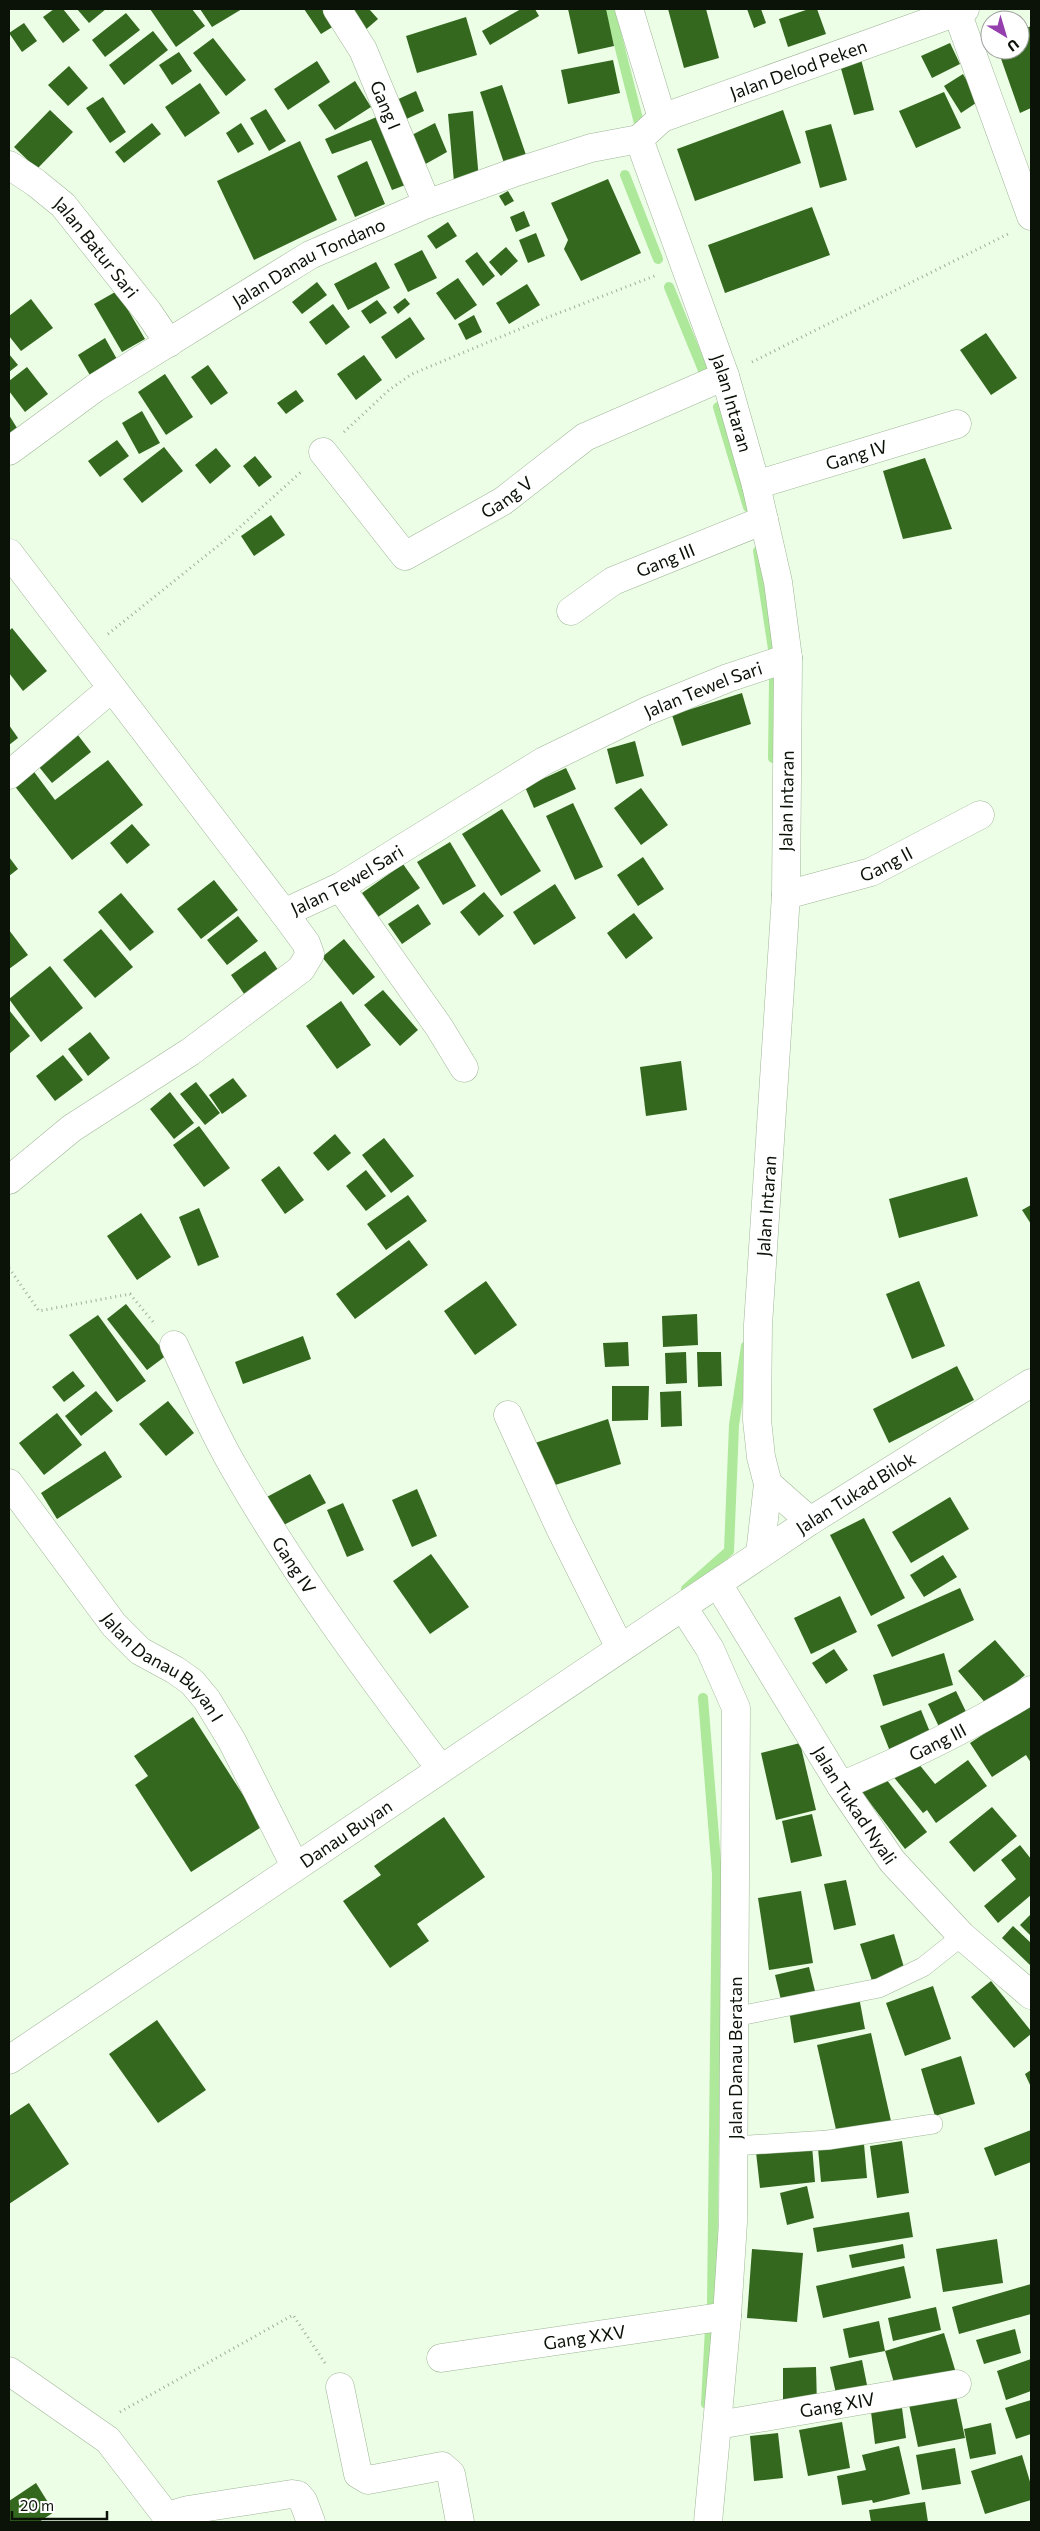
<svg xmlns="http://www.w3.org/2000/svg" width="1040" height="2531" font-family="Commissioner,sans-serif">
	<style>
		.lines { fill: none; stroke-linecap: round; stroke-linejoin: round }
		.stream { stroke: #aee89b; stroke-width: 10 }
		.building { fill: #34681f }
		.lane-casing { stroke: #a0b699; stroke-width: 20 }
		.street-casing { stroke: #a0b699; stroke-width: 29 }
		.secondary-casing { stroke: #a0b699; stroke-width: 29 }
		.path { stroke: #a0af9b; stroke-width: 3; stroke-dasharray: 1 4; stroke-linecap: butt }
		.lane { stroke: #fff; stroke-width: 19 }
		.street { stroke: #fff; stroke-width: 28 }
		.secondary { stroke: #fff; stroke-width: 28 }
		.labels { text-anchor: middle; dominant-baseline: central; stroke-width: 5; stroke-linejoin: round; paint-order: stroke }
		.street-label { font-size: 18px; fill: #0b1208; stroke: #fff }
	</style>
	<rect width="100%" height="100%" fill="#ecfee6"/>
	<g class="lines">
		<g class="stream">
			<polyline points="610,9 640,127 636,130"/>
			<polyline points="625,175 658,259"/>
			<polyline points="669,287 705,375"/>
			<polyline points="718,407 748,507"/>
			<polyline points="758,551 773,649"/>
			<polyline points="773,758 774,680"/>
			<polyline points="686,1589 729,1551 734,1425 746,1346"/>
			<polyline points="703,1698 717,1874 712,2305"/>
			<polyline points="706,2404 710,2328"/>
		</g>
	</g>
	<g class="building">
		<polygon points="54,9 63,9 80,30 63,43 43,17"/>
		<polygon points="77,9 106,9 89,23"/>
		<polygon points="150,9 192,9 205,26 176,47"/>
		<polygon points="200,9 242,9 212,27"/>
		<polygon points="304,9 322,9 334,26 321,34"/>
		<polygon points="353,9 369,9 378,19 363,32 348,13"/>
		<polygon points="521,9 535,9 539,16 490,45 482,31"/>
		<polygon points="568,9 606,9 614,46 578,54"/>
		<polygon points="668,9 706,9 719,58 684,68"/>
		<polygon points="747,9 761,9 766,23 754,28"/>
		<polygon points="809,9 817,9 826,34 788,47 779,19"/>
		<polygon points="126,13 140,30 105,57 92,40"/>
		<polygon points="466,17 477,55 417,73 406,36"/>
		<polygon points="24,23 37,41 22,52 9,33"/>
		<polygon points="1031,26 1031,108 1020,113 998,50 1020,50 1020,31"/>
		<polygon points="153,31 168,50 124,85 109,65"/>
		<polygon points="213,38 246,80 226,96 193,53"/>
		<polygon points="950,43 960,64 932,78 921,56"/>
		<polygon points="179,52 192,71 172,85 159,65"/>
		<polygon points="861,59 874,110 854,115 840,65"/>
		<polygon points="613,60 620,93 568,104 561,70"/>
		<polygon points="317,61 330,82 288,110 274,89"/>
		<polygon points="69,66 88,88 68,106 48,85"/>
		<polygon points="963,74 979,101 961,113 944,86"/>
		<polygon points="355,81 371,107 335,130 318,105"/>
		<polygon points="200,83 220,113 185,137 165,107"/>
		<polygon points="502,85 526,155 504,163 480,92"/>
		<polygon points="416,91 424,111 402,121 394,101"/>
		<polygon points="944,92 961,128 916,148 899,111"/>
		<polygon points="103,97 126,132 110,143 86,108"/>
		<polygon points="266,109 286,141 269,151 250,118"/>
		<polygon points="50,110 73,132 37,169 14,147"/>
		<polygon points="783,110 801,163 695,201 677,149"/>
		<polygon points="473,111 479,180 454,182 448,114"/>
		<polygon points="379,116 408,184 392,190 371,140 332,154 325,139"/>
		<polygon points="152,123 161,134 124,163 115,152"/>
		<polygon points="241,123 254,144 238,153 226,133"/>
		<polygon points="435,123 447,152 422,166 410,136"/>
		<polygon points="831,124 847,180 820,188 805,131"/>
		<polygon points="300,141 337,220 254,260 217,181"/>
		<polygon points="367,161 385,204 355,217 337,176"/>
		<polygon points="608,179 641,253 581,281 564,249 568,240 551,203"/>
		<polygon points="508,191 514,201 505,206 499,196"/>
		<polygon points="812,207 830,255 725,293 708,245"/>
		<polygon points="524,211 530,226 516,232 510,217"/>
		<polygon points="448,222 457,236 436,249 427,236"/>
		<polygon points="536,233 545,256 528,263 519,240"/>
		<polygon points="506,247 518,261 501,276 489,262"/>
		<polygon points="422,250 437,278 408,292 394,264"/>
		<polygon points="477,252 495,276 483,286 465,261"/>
		<polygon points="376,262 390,288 348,310 334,284"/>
		<polygon points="458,278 477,305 455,320 436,293"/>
		<polygon points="317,282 327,295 302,314 292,302"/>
		<polygon points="527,284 540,305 509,324 496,303"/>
		<polygon points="117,291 145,339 122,352 94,304"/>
		<polygon points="405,298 410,304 398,314 393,307"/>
		<polygon points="31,299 53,328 21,351 9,336 9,316"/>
		<polygon points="377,300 387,313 370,324 361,311"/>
		<polygon points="333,304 350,327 326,345 309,322"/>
		<polygon points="474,315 482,332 466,340 458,324"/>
		<polygon points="410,317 425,339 396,359 381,337"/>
		<polygon points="986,333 1017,378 991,395 960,350"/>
		<polygon points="105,338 118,361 91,377 78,355"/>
		<polygon points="9,354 18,365 9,372"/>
		<polygon points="364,355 382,380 356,400 337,374"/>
		<polygon points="208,365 228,393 211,405 191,377"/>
		<polygon points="27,367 48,394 25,412 9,391 9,381"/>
		<polygon points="165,374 193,417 166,435 138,392"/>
		<polygon points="296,390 304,401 286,414 277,403"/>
		<polygon points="142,411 160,443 139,454 122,423"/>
		<polygon points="9,415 22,436 9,445"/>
		<polygon points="117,440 129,456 100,477 88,461"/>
		<polygon points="164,447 183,471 142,503 123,479"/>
		<polygon points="216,448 231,466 210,484 195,465"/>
		<polygon points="255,456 272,477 259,487 243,466"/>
		<polygon points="925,458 952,529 903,539 883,471"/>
		<polygon points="271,515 285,535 254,556 241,536"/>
		<polygon points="12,628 47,671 23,691 9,673 9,631"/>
		<polygon points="742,693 751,724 682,746 672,715"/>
		<polygon points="9,725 18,738 9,745"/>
		<polygon points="74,730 91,752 52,783 35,762"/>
		<polygon points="635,741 644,776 616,784 607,749"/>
		<polygon points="108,760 143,805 72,860 10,780 29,765 55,800"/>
		<polygon points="566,768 576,789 534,808 525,787"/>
		<polygon points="641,788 668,825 641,845 614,808"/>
		<polygon points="573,803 603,867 575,880 546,816"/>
		<polygon points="502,809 541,871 501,896 462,834"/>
		<polygon points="132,824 150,845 127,864 110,843"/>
		<polygon points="450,842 476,886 443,905 417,862"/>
		<polygon points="9,857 18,869 9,876"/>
		<polygon points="643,857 664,889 638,906 617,875"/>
		<polygon points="403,864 420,888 378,917 362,893"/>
		<polygon points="214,880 238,910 201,939 177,909"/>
		<polygon points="555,884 576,918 534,945 513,912"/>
		<polygon points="484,892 504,916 479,936 460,912"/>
		<polygon points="121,893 154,932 130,951 98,912"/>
		<polygon points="418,904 431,924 402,944 388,924"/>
		<polygon points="634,913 653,938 626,959 607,933"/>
		<polygon points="238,916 258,941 227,965 207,940"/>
		<polygon points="101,929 133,967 95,998 63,960"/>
		<polygon points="9,930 28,955 9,969"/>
		<polygon points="344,939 375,977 353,995 322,957"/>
		<polygon points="265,951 283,977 249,1001 231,975"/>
		<polygon points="50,966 83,1008 41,1042 9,999"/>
		<polygon points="383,990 418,1030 400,1046 364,1005"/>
		<polygon points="341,1001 371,1045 337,1069 306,1026"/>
		<polygon points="9,1010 30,1036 9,1054"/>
		<polygon points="90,1032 110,1058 88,1076 68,1049"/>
		<polygon points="63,1055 83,1080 55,1101 36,1076"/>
		<polygon points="681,1061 687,1110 646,1116 640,1067"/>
		<polygon points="233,1078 247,1096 222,1114 209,1095"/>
		<polygon points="196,1082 220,1113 205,1125 180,1094"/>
		<polygon points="170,1092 194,1123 174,1139 150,1109"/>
		<polygon points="199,1126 230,1168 204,1187 173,1145"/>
		<polygon points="335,1134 351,1153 328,1171 313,1153"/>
		<polygon points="384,1138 414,1176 391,1193 362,1155"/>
		<polygon points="279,1166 304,1200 285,1214 261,1180"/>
		<polygon points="366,1170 386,1196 366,1211 346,1186"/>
		<polygon points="967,1177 978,1216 899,1238 889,1199"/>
		<polygon points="408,1195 427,1221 386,1250 367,1224"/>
		<polygon points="1031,1205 1031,1224 1022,1210"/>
		<polygon points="199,1208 219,1257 198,1266 179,1217"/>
		<polygon points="141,1213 171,1257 137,1280 107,1236"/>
		<polygon points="409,1240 428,1265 355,1319 336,1294"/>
		<polygon points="486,1281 517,1325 475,1355 444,1311"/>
		<polygon points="919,1281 945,1346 912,1359 886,1294"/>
		<polygon points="126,1304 167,1355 147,1370 107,1319"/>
		<polygon points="697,1314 698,1345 663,1347 662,1316"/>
		<polygon points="98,1315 146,1381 117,1402 69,1335"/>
		<polygon points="303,1336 311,1359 243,1384 235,1362"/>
		<polygon points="628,1342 629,1366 605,1367 603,1343"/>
		<polygon points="686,1352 687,1383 666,1384 665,1353"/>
		<polygon points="697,1352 721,1352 722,1386 698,1387"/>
		<polygon points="957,1366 974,1400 889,1443 873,1409"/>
		<polygon points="73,1371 85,1386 64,1402 52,1387"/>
		<polygon points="612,1386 649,1386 648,1420 612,1421"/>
		<polygon points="96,1391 113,1411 81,1436 65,1416"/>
		<polygon points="681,1391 682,1426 661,1427 660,1392"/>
		<polygon points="168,1401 194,1433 166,1456 139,1424"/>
		<polygon points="57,1413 82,1445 44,1475 19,1443"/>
		<polygon points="608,1419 621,1464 549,1487 535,1443"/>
		<polygon points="105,1451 122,1477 57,1519 41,1493"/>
		<polygon points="310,1474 326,1503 278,1528 263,1499"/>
		<polygon points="417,1489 437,1536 412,1547 392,1500"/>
		<polygon points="950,1497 969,1529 911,1563 892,1532"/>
		<polygon points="343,1503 364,1550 347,1557 327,1510"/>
		<polygon points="864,1518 905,1598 871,1616 830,1535"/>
		<polygon points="431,1554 469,1607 430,1634 393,1581"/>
		<polygon points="943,1555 957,1577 924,1597 910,1575"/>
		<polygon points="960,1588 974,1620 892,1657 877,1625"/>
		<polygon points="840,1596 857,1632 811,1654 794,1618"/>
		<polygon points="995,1640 1025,1675 988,1706 958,1671"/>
		<polygon points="834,1649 848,1670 826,1684 812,1663"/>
		<polygon points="944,1653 953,1685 883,1706 873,1675"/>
		<polygon points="956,1691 970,1720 942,1733 928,1704"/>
		<polygon points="1031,1703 1031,1763 1026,1755 992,1777 970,1743"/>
		<polygon points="921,1710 934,1742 893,1759 880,1726"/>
		<polygon points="193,1717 263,1826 191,1872 135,1785 148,1776 134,1756"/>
		<polygon points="800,1743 816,1810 776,1820 761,1753"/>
		<polygon points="914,1758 935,1784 968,1760 987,1786 936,1823 927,1810 923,1813 892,1775"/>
		<polygon points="883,1775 927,1832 905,1849 861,1791"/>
		<polygon points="992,1807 1017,1836 974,1872 949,1842"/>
		<polygon points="812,1814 822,1856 791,1863 782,1821"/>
		<polygon points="444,1817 485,1877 417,1924 429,1941 390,1968 343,1901 381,1875 374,1866"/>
		<polygon points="1020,1845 1031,1859 1031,1895 998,1923 984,1906 1016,1879 1001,1860"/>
		<polygon points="846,1880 856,1925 834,1930 824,1884"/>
		<polygon points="801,1891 813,1963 769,1970 758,1898"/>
		<polygon points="1031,1914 1031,1936 1020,1925"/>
		<polygon points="1013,1926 1031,1943 1031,1966 1002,1938"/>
		<polygon points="894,1934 906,1974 873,1984 860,1944"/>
		<polygon points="809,1967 816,1995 782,2004 775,1975"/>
		<polygon points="991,1981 1031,2031 1031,2034 1014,2048 971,1997"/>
		<polygon points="933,1986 951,2039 905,2056 886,2003"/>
		<polygon points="859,1997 865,2029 794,2043 789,2010"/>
		<polygon points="157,2020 206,2090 158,2123 109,2054"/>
		<polygon points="871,2033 891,2121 837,2134 817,2045"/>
		<polygon points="961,2056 975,2104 935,2116 921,2069"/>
		<polygon points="1031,2070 1031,2087 1025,2074"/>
		<polygon points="29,2103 69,2164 9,2204 9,2116"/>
		<polygon points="1031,2130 1031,2162 995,2176 984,2148"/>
		<polygon points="902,2141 909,2193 877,2198 870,2146"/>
		<polygon points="864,2144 867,2178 821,2182 818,2148"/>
		<polygon points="812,2146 815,2182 760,2188 756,2152"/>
		<polygon points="807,2186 814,2218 787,2225 780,2193"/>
		<polygon points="909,2212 913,2237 817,2252 813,2228"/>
		<polygon points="997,2239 1003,2283 943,2292 936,2249"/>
		<polygon points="903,2244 905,2258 852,2268 849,2255"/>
		<polygon points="752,2249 803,2253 797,2322 747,2318"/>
		<polygon points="904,2266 911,2298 823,2318 816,2286"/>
		<polygon points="1031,2284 1031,2314 959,2334 952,2307"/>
		<polygon points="936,2307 941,2330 893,2341 888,2318"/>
		<polygon points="879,2321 885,2351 849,2358 843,2329"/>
		<polygon points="1015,2329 1021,2353 984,2364 976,2340"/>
		<polygon points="944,2333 956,2373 896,2390 885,2351"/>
		<polygon points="1031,2359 1031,2391 1006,2400 997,2371"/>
		<polygon points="862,2360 869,2395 838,2402 830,2367"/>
		<polygon points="816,2367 817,2406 783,2406 783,2368"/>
		<polygon points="955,2391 965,2438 918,2447 908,2400"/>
		<polygon points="1031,2400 1031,2434 1016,2439 1005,2408"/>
		<polygon points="902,2408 906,2438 875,2444 871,2412"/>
		<polygon points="842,2422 850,2468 808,2476 799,2430"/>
		<polygon points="991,2423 996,2454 970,2459 964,2429"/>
		<polygon points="778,2433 783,2478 754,2481 750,2436"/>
		<polygon points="899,2446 910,2494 873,2503 872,2500 842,2505 837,2476 866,2470 862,2455"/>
		<polygon points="955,2448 961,2484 922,2490 916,2455"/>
		<polygon points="1022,2455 1031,2485 1031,2500 985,2514 971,2471"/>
		<polygon points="36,2483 54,2512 39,2522 9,2522 9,2501"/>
		<polygon points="925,2502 928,2522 871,2522 869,2510"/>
	</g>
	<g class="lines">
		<g class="lane-casing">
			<g id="lane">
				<polyline points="734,2017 879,1988 923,1967 962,1936"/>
				<polyline points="734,2146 828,2140 933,2124"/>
			</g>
		</g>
		<g class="street-casing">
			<g id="street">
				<path id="s1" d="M337 9 363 50 427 204"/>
				<polyline points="629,9 662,118"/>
				<polyline points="957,12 1031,216"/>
				<path id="s2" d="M639 139 725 376 756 485 778 582 788 658 786 895 758 1325 757 1420 761 1457 768 1484 760 1554"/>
				<path id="s3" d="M639 139 662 118 965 9"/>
				<path id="s4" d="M9 165 36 183 63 205 148 312 169 343"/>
				<path id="s5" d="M9 451 95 388 310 255 427 204 513 173 591 148 639 139"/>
				<path id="s6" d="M323 452 405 556 503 501 585 437 725 376"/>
				<path id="s7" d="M756 485 957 424"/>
				<polyline points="9,553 284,913 306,943 310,954 301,969 190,1052 72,1128 9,1180"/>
				<path id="s8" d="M571 611 613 581 764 520"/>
				<polyline points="9,775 112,688"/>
				<polyline points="340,887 439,1027 464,1068"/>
				<path id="s9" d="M786 895 871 872 980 815"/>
				<path id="s10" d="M284 913 340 887 544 761 647 711 728 678 788 658"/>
				<path id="s11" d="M174 1345C194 1387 212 1431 236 1471 297 1577 367 1671 440 1768"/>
				<polyline points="508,1415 560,1528 620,1648"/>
				<path id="s12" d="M9 1483 114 1625 140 1651 175 1670 192 1682 207 1700 232 1741 295 1866"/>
				<polyline points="768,1484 810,1521"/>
				<path id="s13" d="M841 1786C907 1758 970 1728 1031 1690"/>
				<path id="s14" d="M441 2358 727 2316"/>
				<polyline points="9,2371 108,2440 171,2522"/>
				<polyline points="340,2387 358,2474 368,2480 442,2466 451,2474 460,2522"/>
				<path id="s15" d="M718 2425 957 2384"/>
				<polyline points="168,2516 188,2510 292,2494 298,2495 303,2501 311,2522"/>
			</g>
		</g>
		<g class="secondary-casing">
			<g id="secondary">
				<path id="s16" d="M718 1584 841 1786 892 1861 962 1936 1031 1995"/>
				<polyline points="683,1607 710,1649 736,1708 733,2222 727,2316 708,2522"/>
				<path id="s17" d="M9 2060 810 1521 1031 1383"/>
			</g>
		</g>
		<g class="path">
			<polyline points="752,362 1008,234"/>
			<polyline points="344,432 389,390 412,374 546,318 657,275"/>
			<polyline points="108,634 229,537 301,472"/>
			<polyline points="9,1268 39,1311 130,1294 154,1323"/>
			<polyline points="120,2412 293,2315 325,2363"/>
		</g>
		<use href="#lane" class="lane"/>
		<use href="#street" class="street"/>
		<use href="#secondary" class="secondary"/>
	</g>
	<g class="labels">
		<g class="street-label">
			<text stroke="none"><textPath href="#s3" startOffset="176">Jalan Delod Peken</textPath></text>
			<text stroke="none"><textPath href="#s1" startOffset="108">Gang I</textPath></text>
			<text stroke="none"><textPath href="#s4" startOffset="121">Jalan Batur Sari</textPath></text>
			<text stroke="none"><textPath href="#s5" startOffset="355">Jalan Danau Tondano</textPath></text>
			<text stroke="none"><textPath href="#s2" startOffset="280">Jalan Intaran</textPath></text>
			<text stroke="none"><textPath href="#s7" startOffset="105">Gang IV</textPath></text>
			<text stroke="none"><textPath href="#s6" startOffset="250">Gang V</textPath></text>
			<text stroke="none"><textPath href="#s8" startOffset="108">Gang III</textPath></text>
			<text stroke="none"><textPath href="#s10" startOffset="476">Jalan Tewel Sari</textPath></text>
			<text transform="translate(786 801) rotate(-89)">Jalan Intaran</text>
			<text stroke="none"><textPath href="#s9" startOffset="105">Gang II</textPath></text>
			<text stroke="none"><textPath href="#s10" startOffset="71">Jalan Tewel Sari</textPath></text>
			<text transform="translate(766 1206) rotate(-86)">Jalan Intaran</text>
			<text stroke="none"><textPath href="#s17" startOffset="1019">Jalan Tukad Bilok</textPath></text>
			<text stroke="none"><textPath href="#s11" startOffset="251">Gang IV</textPath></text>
			<text stroke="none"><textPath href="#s12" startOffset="242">Jalan Danau Buyan I</textPath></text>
			<text stroke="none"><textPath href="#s13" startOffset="106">Gang III</textPath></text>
			<text stroke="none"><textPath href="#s16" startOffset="260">Jalan Tukad Nyali</textPath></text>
			<text stroke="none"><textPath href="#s17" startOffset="406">Danau Buyan</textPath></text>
			<text transform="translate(735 2058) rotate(-90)">Jalan Danau Beratan</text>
			<text stroke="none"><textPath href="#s14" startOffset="145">Gang XXV</textPath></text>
			<text stroke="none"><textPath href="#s15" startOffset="121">Gang XIV</textPath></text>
		</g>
	</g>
	<rect width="1040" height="2531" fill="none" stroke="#0b1208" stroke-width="20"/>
	<g transform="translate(1005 35) rotate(142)"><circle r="24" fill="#ffffff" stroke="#9da09c"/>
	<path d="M0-4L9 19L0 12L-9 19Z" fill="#943fad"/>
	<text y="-8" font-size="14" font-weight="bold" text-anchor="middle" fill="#0b1208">U</text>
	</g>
	<path d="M12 2511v8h95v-8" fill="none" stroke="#0b1208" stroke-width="2.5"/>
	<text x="20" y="2511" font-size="15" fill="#0b1208" stroke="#ffffff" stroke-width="4" paint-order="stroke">20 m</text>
</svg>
